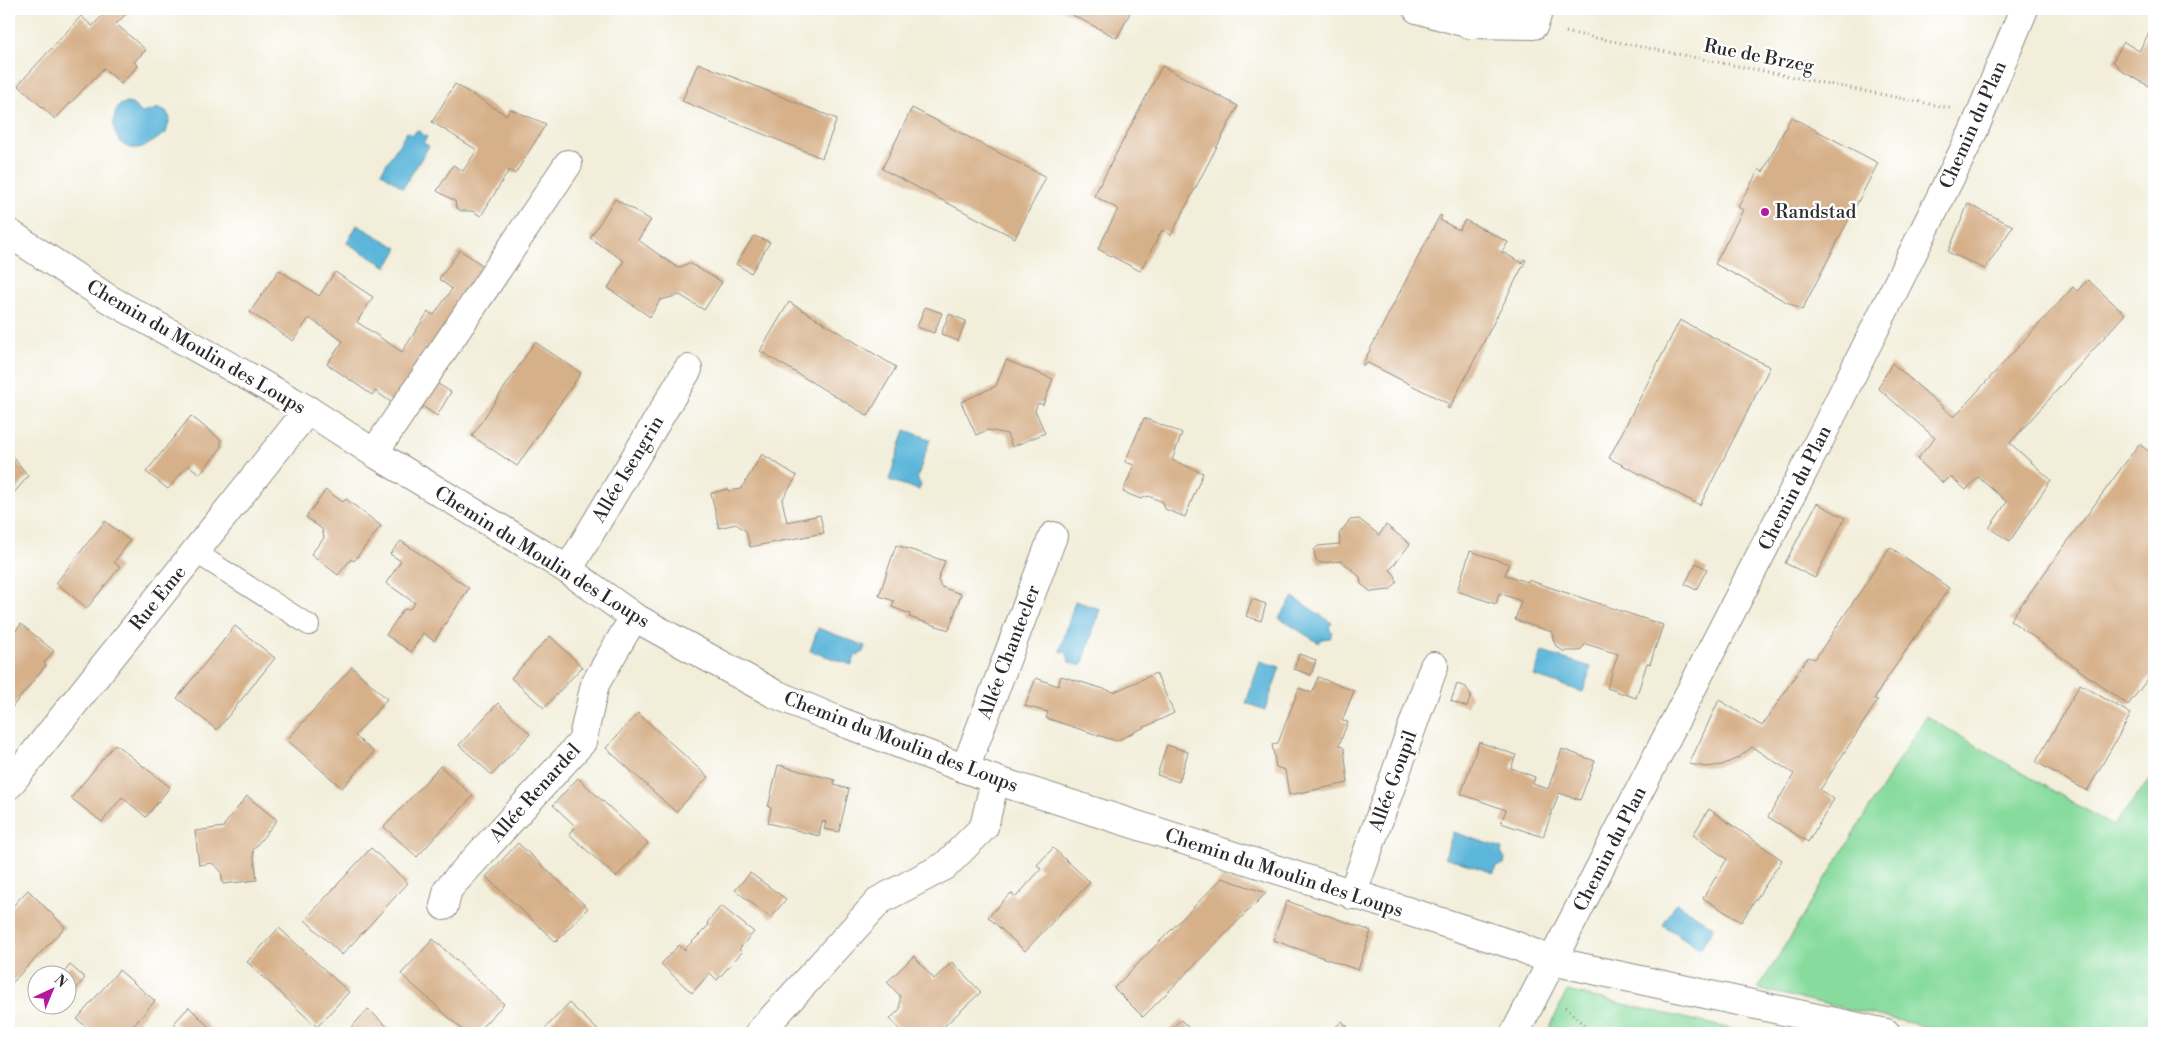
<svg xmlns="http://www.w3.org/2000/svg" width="2163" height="1042" font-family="'Libre Bodoni',serif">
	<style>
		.green { fill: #87db9d; stroke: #598364 }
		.water { fill: #5cb6da; stroke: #447082 }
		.building { fill: #d6b089 }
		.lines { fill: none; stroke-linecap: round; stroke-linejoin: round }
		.service-casing { stroke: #8e8c82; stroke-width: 22 }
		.minor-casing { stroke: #8e8c82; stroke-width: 30 }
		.path { stroke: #8e8c82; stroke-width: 3; stroke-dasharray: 1 4; stroke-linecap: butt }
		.service { stroke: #fff; stroke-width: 20 }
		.minor { stroke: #fff; stroke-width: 28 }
		.poi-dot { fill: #b5179e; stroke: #fff; stroke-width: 2 }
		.labels { text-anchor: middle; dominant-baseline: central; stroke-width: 4.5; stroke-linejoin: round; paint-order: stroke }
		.street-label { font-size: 19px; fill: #2b2b2b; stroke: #fff }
		.poi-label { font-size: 19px; fill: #2b2b2b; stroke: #fff; text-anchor: start }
	</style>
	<rect width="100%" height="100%" fill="#fff"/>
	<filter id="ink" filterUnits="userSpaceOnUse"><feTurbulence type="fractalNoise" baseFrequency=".02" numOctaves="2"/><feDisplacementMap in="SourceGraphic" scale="10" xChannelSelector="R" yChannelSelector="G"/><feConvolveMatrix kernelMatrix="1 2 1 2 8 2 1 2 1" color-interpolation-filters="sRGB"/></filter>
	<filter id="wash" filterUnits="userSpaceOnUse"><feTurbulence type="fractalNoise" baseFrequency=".0096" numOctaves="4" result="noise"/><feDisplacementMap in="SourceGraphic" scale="20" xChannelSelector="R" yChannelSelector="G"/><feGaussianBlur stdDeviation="1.12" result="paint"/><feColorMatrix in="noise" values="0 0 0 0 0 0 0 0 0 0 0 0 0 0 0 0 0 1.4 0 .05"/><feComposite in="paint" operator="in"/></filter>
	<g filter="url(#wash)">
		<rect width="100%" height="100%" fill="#f2eeda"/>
		<g class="green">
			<polygon points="1926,716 2113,826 2154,774 2154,1033 1955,1033 1758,989"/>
			<polygon points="1567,991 1749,1033 1547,1033"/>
		</g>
		<g class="water">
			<path d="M127 103 132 104 142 113 160 108 166 111 170 118 166 133C159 137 150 145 142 147 116 155 107 122 119 105Z"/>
			<polygon points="417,130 427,137 423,143 429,146 403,188 381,172 407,132 413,135"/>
			<polygon points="357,225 398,248 387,267 347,243"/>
			<polygon points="905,430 930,439 917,478 921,485 919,490 889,480"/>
			<polygon points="1293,597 1332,623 1329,627 1332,632 1330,638 1322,639 1319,643 1279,618"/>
			<polygon points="1075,601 1100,609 1082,666 1069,662 1067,653 1060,651"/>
			<polygon points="818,628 866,646 864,652 855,656 852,665 810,651"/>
			<polygon points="1542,652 1591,667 1583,692 1534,676"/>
			<polygon points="1260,661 1280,667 1265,710 1246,703"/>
			<polygon points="1453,832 1502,848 1501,854 1505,858 1504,864 1496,867 1494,873 1445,857"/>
			<polygon points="1676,903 1714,927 1700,949 1663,925"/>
		</g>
		<g id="blocks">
			<g class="building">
				<polygon points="101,9 131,9 116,24 146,50 134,62 138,66 121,84 104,68 55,119 18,85 81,16 92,26 105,13"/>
				<polygon points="1061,9 1132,9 1117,38"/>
				<polygon points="2154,24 2154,89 2122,71 2113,61 2124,42 2139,51"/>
				<polygon points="698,63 837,119 822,158 682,101"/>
				<polygon points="1162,66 1238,106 1171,235 1162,230 1140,271 1098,249 1118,209 1094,196"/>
				<polygon points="455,84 506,115 510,109 546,124 515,174 509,170 481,216 472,211 461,211 456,207 455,201 437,191 453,165 463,171 477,150 432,122"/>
				<polygon points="912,108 1046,177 1015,238 882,169"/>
				<polygon points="1791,117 1878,163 1802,310 1715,264 1743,210 1738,207 1759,169 1763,172"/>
				<polygon points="615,199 651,220 638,240 678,268 689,263 722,282 704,310 680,295 660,300 650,317 608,288 624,261 590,238"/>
				<polygon points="1968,204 2013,226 1985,269 1948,252"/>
				<polygon points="1440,215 1442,216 1440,220 1459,230 1465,220 1508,242 1502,252 1522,263 1524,259 1526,260 1449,409 1447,408 1449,404 1366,362 1364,365 1362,365"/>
				<polygon points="754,236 770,242 751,273 736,264"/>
				<polygon points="460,250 488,269 397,406 375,391 372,395 327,364 343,341 309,318 293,341 250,312 279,270 319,296 335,272 373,297 357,322 402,352 428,312 434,315 452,289 439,279"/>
				<polygon points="2088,280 2125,314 2010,443 2051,480 2010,541 1989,528 2007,502 1978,477 1966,490 1950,476 1943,483 1917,459 1935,438 1878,388 1892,363 1954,417 2073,287 2077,291"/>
				<polygon points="789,302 896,367 868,416 760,351"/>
				<polygon points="925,307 942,313 934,333 917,327"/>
				<polygon points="949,314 966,321 958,341 941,334"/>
				<polygon points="1680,320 1770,367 1700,505 1609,458"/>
				<polygon points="535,342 581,373 517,466 472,436"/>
				<polygon points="1006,360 1053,379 1043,405 1038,403 1035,410 1045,433 1012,447 1007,434 988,430 976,435 961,402 996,386"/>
				<polygon points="435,382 451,392 437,416 421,405"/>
				<polygon points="191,416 221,440 221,448 200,474 188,465 168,489 146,472"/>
				<polygon points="1144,418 1182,433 1172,460 1203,473 1185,517 1165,509 1163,502 1148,496 1141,499 1123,492 1134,465 1125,462"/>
				<polygon points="2139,444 2154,455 2154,671 2128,705 2010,620"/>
				<polygon points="9,451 28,476 9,499"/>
				<polygon points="762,454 797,476 782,500 787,522 820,515 824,533 750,547 746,531 736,524 719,528 711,493 728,489 728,491 741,489"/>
				<polygon points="326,490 343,502 346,499 381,526 354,561 351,559 338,575 311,554 324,538 322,529 306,517"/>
				<polygon points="1817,503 1845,518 1815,578 1785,563"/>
				<polygon points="1359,519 1379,535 1386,525 1410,544 1390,570 1395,575 1397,582 1390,590 1371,592 1361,584 1360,577 1342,561 1320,563 1316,560 1314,550 1318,546 1340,544 1339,534 1350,520"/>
				<polygon points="105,521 130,541 114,562 120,567 87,608 56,583"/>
				<polygon points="401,541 469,588 434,641 423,633 411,652 386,635 403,610 411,608 415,603 386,583 401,561 390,554"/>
				<polygon points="896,545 945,561 938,580 941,587 961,594 949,630 909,617 910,614 892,607 894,601 879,596"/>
				<polygon points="1890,547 1949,588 1885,681 1874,699 1878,700 1820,790 1834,799 1808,842 1768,817 1794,774 1752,747 1738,758 1722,765 1706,767 1689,764 1719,700 1762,726 1808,657 1815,659"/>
				<polygon points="1470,551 1509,564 1505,575 1528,582 1528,580 1663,625 1650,664 1647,663 1636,698 1607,688 1618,654 1586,644 1579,651 1563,651 1556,646 1553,639 1552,632 1515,620 1521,601 1499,593 1496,604 1457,591"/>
				<polygon points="1696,563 1707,569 1696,590 1685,584"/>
				<polygon points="1252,599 1266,604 1261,621 1246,616"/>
				<polygon points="21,624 54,651 44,663 46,665 9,711 9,639"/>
				<polygon points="235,626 275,658 217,730 177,698"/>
				<polygon points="550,636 582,667 544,708 511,678"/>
				<polygon points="1299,654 1316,660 1311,675 1294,669"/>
				<polygon points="352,667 387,699 355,736 374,752 342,788 287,740"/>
				<polygon points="1156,673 1174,713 1116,741 1046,718 1048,712 1025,706 1036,678 1058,686 1061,676 1114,692"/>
				<polygon points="1318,677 1354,691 1342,721 1348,722 1339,745 1344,748 1348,783 1289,795 1285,770 1276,767 1272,744 1278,743 1299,688 1312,693"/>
				<polygon points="1457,684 1466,687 1471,696 1467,707 1451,701"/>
				<polygon points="2080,684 2131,714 2087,791 2036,762"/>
				<polygon points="498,703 530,734 492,775 459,745"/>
				<polygon points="638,713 708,777 676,812 606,748"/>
				<polygon points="1479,742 1516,755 1511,768 1535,777 1533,784 1548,789 1562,749 1595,761 1580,800 1559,793 1543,837 1501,823 1506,810 1461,794"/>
				<polygon points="115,744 170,787 146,817 122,797 102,822 71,798"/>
				<polygon points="1167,745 1188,752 1179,782 1157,775"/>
				<polygon points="778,765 835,780 834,785 849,789 839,832 824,829 826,822 822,821 819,836 768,823 771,808 768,807"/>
				<polygon points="440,766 473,796 417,857 384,827"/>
				<polygon points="578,778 648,843 616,877 569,834 575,826 553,805"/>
				<polygon points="247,796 277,820 253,850 257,880 223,884 221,871 212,863 199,865 195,831 224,827 224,825"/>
				<polygon points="1709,809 1782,860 1741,922 1703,898 1727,859 1693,835"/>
				<polygon points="518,843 588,908 556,942 486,877"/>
				<polygon points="371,848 408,883 342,955 305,920"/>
				<polygon points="1053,848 1090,882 1025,951 988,917 1011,893 1016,897 1041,869 1037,865"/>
				<polygon points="750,873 786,899 771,918 735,890"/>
				<polygon points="1222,878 1266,893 1143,1017 1114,988"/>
				<polygon points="28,890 65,927 9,986 9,910"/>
				<polygon points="1287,901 1371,931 1358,970 1273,940"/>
				<polygon points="721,906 754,932 739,949 742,952 717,980 710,973 692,993 661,964 679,945 684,950 709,925 707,923"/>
				<polygon points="279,928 349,992 317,1027 247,962"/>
				<polygon points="433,939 504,1004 476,1033 466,1033 401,974"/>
				<polygon points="914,956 934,979 952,962 981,992 937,1033 898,1033 900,1030 890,1019 900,1009 900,996 887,982"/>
				<polygon points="70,965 85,978 68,998 68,974 63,974"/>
				<polygon points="119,970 155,1001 127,1033 93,1033 77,1019"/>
				<polygon points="569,1003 601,1033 541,1033"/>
				<polygon points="189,1007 208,1026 216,1033 185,1033 174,1023"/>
				<polygon points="368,1009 394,1033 346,1033"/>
				<polygon points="1181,1020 1194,1033 1166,1033"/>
				<polygon points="1342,1021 1353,1033 1329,1033"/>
			</g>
		</g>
	</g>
	<g filter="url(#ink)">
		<use href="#blocks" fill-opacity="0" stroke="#8e8c82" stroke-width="1"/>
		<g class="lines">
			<g class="service-casing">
				<polyline id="service" points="195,552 309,625"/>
			</g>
			<g class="minor-casing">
				<g id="minor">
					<polyline points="1417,9 1470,24 1534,25 1539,9"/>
					<polyline points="9,233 109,299 308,410 374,453 523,542 568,570 634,617 773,693 839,721 995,780 1517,946 1552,961 1886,1033"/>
					<polyline points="374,453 568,164"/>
					<polyline points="568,570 688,369"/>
					<polyline points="965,769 1053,536"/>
					<polyline points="9,785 308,410"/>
					<polyline points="1352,895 1434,666"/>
					<polyline points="444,906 448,889 582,742 595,684 634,617"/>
					<polyline points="759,1033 880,900 945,866 984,827 995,780"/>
					<polyline points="1515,1033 1823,433 1973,132 2024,9"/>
				</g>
			</g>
			<g class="path">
				<polyline points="1566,32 1950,108"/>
				<polyline points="1565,1007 1583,1024 1584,1033"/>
			</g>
			<use href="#service" class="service"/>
			<use href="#minor" class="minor"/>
		</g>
	</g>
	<circle class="poi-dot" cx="1765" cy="212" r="5"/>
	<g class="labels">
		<g class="street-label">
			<text transform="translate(1759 56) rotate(11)">Rue de Brzeg</text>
			<text transform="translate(1973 125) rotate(-66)">Chemin du Plan</text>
			<text transform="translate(196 347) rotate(30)">Chemin du Moulin des Loups</text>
			<text transform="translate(628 469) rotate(-59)">Allée Isengrin</text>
			<text transform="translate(1795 488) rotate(-63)">Chemin du Plan</text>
			<text transform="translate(542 557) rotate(32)">Chemin du Moulin des Loups</text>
			<text transform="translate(158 598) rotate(-51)">Rue Eme</text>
			<text transform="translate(1009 652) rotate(-69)">Allée Chantecler</text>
			<text transform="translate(901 742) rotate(21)">Chemin du Moulin des Loups</text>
			<text transform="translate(1393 781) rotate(-70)">Allée Goupil</text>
			<text transform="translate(535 793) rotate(-48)">Allée Renardel</text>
			<text transform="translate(1610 849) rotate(-63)">Chemin du Plan</text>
			<text transform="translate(1284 873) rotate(18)">Chemin du Moulin des Loups</text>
		</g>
		<g class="poi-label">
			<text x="1775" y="212">Randstad</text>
		</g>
	</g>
	<rect width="2163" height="1042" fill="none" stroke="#fff" stroke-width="30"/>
	<g transform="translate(52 990) rotate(44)"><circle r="24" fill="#ffffff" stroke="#aaaaaa"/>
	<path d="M0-4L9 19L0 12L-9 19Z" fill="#b5179e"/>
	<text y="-8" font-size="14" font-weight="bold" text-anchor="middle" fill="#2b2b2b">N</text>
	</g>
</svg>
